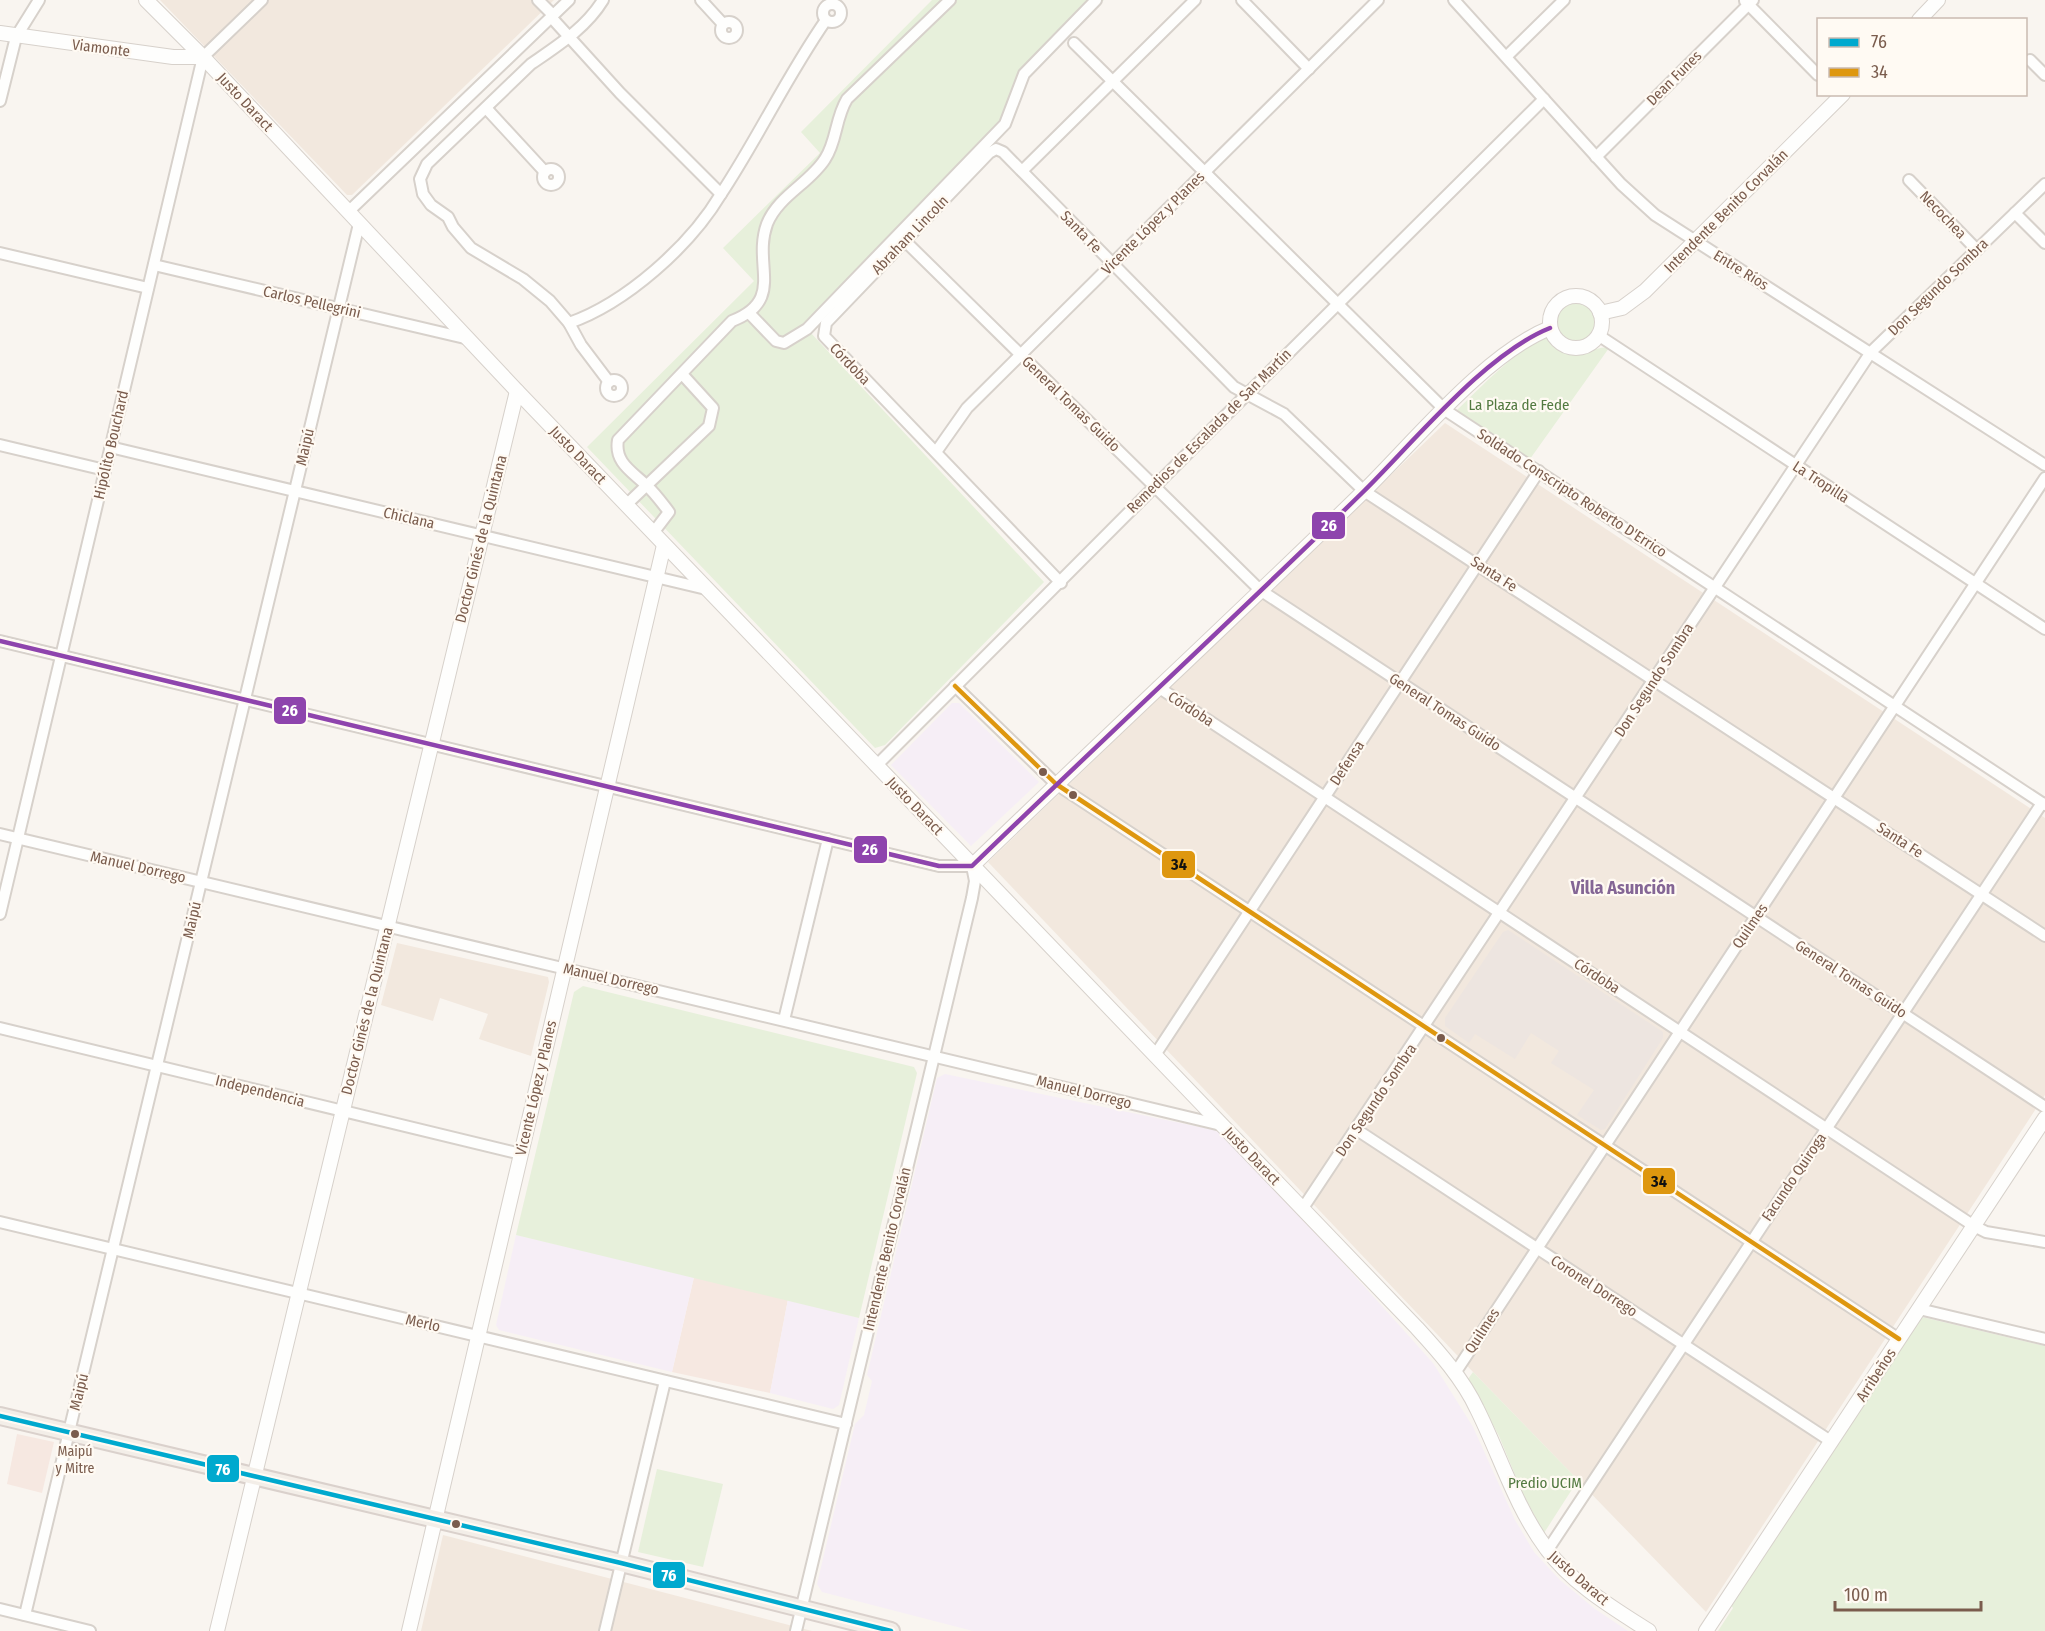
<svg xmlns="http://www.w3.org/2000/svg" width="2045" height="1631" font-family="'Fira Sans Condensed',sans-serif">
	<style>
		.residential { fill: #f2e8de }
		.commercial { fill: #f6e8e1 }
		.industrial { fill: #ede5e0 }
		.education { fill: #f6eef6 }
		.green { fill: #e7f0db }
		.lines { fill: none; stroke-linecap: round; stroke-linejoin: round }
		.minor-casing { stroke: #d7d1cb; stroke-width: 14 }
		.tertiary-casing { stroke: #d7d1cb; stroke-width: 16 }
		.primary-casing { stroke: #dad1cc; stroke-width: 20 }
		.minor { stroke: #fefefd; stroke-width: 10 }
		.tertiary { stroke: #fefefd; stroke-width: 14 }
		.primary { stroke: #f3eee8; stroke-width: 16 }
		.bus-1-casing { stroke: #fffaf3; stroke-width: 9 }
		.bus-2-casing { stroke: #fffaf3; stroke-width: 9 }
		.bus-3-casing { stroke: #fffaf3; stroke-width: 9 }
		.bus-1 { stroke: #00a9ce; stroke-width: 4.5 }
		.bus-2 { stroke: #de970f; stroke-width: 4.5 }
		.bus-3 { stroke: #8e44ad; stroke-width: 4.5 }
		.bus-dot { fill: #7a5c4d; stroke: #fffaf3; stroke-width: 2 }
		.labels { text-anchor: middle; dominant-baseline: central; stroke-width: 4.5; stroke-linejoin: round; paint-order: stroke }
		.bus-label { font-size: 14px; fill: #7a5c4d; stroke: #fffaf3 }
		.street-label { font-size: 15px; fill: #7a5c4d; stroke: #fffaf3 }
		.park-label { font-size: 15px; fill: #537a41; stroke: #fffaf3 }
		.quarter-label { font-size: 18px; font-weight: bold; fill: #846695; stroke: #fffaf3 }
		.line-badge { stroke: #fffaf3; stroke-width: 2 }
		.badge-label { font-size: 16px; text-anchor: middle; font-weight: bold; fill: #fff }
		.pale-badge-label { font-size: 16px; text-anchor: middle; font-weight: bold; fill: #111 }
	</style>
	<rect width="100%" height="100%" fill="#f9f5f0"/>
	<g class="residential">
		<polygon points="160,0 554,0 352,195 347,195"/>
		<polygon points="1445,423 2045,818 2045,1095 1706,1612 1473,1372 988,862"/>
		<polygon points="397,943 548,977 549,982 531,1056 479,1039 488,1014 440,998 433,1021 381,1005"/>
		<polygon points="443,1535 812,1631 421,1631"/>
	</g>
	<g class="commercial">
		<polygon points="694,1277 788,1299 770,1393 672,1372"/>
		<polygon points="17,1434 54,1442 42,1493 7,1484"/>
	</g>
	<polygon class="industrial" points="1508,930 1663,1032 1663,1038 1605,1129 1601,1130 1577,1115 1594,1090 1551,1063 1559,1051 1531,1033 1515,1059 1475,1034 1469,1043 1445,1026 1445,1018 1503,932"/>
	<g class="education">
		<polygon points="952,703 959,703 1039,782 971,846 891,765"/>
		<polygon points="945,1074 1214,1130 1232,1139 1433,1363 1473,1427 1515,1520 1534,1552 1560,1580 1595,1609 1628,1631 973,1631 822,1592 817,1584 855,1424 864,1415 872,1381 867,1375 937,1078"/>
		<polygon points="516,1235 694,1277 672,1372 499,1330 496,1325"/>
		<polygon points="788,1299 859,1318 839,1405 833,1409 770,1393"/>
	</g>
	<g class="green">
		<polygon points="932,0 1104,0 1022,83 1007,129 810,332 1044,582 885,745 875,748 587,447 754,281 723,248 820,153 801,132"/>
		<circle cx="1576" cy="322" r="26"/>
		<path d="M1548 338C1556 342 1562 350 1572 353 1586 358 1596 345 1609 348L1530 459 1457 410C1477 391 1522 343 1548 338Z"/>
		<polygon points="583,986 914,1067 917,1073 859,1318 516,1235 574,992"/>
		<polygon points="1922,1317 2045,1346 2045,1631 1718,1631 1733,1608 1730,1604"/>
		<polygon points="1473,1372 1578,1480 1544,1533 1522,1492 1499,1436 1468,1379"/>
		<polygon points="657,1469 723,1484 703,1567 638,1552"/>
	</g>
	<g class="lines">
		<g class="minor-casing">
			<g id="minor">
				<polyline points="538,0 553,15"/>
				<path d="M603 0C586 28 557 46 531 64L427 164 420 179 423 194 431 205 448 217 453 227 471 248 523 279 550 301 569 323 581 345 609 382"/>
				<polyline points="701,0 723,24"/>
				<polyline points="1242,0 1309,69"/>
				<polyline points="1454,0 1621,184 1655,215 2045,465"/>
				<polyline points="1745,1 1818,75"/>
				<circle cx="832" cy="13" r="9"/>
				<path d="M551 17 620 93 721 194C758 138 787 76 826 20"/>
				<circle cx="729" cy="30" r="8"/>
				<polyline points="1074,43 1445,410 2045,805"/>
				<polyline points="1507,56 1564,0"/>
				<polyline points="2030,60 2045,75"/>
				<polyline points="0,101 16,37 39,0"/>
				<polyline points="486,108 545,172"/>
				<polyline points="1596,157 1753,0"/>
				<circle cx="551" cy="177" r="8"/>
				<polyline points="1022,171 1195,0"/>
				<polyline points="1909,180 1977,250"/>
				<polyline points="348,212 569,0"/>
				<polyline points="2015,213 2045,243"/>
				<polyline points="905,241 1260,590 2045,1107"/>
				<polyline points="0,253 148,288"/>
				<polyline points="154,265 469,339"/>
				<polyline points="750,314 776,341 784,343 807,329 1005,124 1024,74 1096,0"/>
				<path d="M569 323C626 303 690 246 721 194"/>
				<polyline points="1598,335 2045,629"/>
				<circle cx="614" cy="388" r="8"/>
				<polyline points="0,445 105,470"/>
				<polyline points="110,447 706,589"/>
				<polyline points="936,452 967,408 1378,0"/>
				<polyline points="626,505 709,426 713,408 682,374"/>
				<path d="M653 533 669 512C662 503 655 493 647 486 633 472 614 463 618 440L732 321C786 300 752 265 767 224 778 196 810 183 825 159 837 141 835 119 847 99L950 0"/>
				<polyline points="1061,583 824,336 826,323 989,153 996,149 1003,152 1234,387 1284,414 1364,491 2045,936"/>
				<polyline points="0,641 939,866 972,866 975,881 972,898 796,1631"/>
				<polyline points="955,686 1056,784 1899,1339"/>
				<polyline points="1158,687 1974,1226 1986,1232 2045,1242"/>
				<path d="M876 766C1098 543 1320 320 1544 99"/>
				<polyline points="0,834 1221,1125"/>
				<polyline points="0,914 203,57 262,0"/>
				<polyline points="784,1020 828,839"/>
				<polyline points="0,1028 521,1154"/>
				<polyline points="1155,1055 1539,471"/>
				<polyline points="1357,1130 1832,1442"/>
				<polyline points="1303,1208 1871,352 2045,184"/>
				<polyline points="0,1222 846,1424"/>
				<polyline points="1919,1309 2045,1339"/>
				<polyline points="1455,1373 2045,478"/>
				<polyline points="1547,1551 2042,803"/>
				<polyline points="0,1609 90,1631"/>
				<polyline points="25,1615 359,224"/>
				<polyline points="605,1631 665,1381"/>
			</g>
		</g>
		<g class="tertiary-casing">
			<g id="tertiary">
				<path d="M146 0 203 57 517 391 1417 1328C1439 1352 1463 1379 1477 1409 1500 1455 1515 1506 1546 1548 1571 1583 1613 1608 1649 1631"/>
				<polyline points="1919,20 1938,0"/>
				<polyline points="0,33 173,57 203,57"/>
				<circle cx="1576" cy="322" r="26"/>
				<polyline points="1600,313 1622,308 1645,291 1843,94"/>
				<path d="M972 866C1102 740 1234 618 1363 492 1414 442 1485 354 1550 328"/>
				<polyline points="217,1631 517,391"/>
				<polyline points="409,1631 664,545"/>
				<polyline points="1706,1631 2045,1118"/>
			</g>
		</g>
		<g class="primary-casing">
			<polyline id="primary" points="0,1416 621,1563 891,1631"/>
		</g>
		<use href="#minor" class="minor"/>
		<use href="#tertiary" class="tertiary"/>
		<use href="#primary" class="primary"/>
		<g class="bus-1-casing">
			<polyline id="bus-1" points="0,1416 621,1563 891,1631"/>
		</g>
		<g class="bus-2-casing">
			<polyline id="bus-2" points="955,686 1056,784 1899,1339"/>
		</g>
		<g class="bus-3-casing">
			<path id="bus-3" d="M0 641 939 866H972C1102 740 1234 618 1363 492 1414 442 1485 354 1550 328"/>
		</g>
		<use href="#bus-1" class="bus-1"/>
		<use href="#bus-2" class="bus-2"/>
		<use href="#bus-3" class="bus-3"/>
	</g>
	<g class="bus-dot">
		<circle cx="1043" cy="772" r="5"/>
		<circle cx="1073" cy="795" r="5"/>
		<circle cx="1441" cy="1038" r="5"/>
		<circle cx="75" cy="1434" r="5"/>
		<circle cx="456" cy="1524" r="5"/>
	</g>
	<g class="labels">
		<g class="bus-label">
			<text x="75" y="1451">Maipú<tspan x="75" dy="17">y Mitre</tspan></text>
		</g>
		<g class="street-label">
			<text transform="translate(101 48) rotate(7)">Viamonte</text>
			<text transform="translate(1674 78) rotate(-45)">Dean Funes</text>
			<text transform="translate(245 102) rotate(47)">Justo Daract</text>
			<text transform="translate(1726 211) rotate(-45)">Intendente Benito Corvalán</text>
			<text transform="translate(1943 215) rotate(46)">Necochea</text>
			<text transform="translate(1153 223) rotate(-45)">Vicente López y Planes</text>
			<text transform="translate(1081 232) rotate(46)">Santa Fe</text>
			<text transform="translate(910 235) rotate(-46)">Abraham Lincoln</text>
			<text transform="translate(1741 270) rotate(32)">Entre Ríos</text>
			<text transform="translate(1938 287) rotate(-44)">Don Segundo Sombra</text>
			<text transform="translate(312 302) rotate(13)">Carlos Pellegrini</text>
			<text transform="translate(850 364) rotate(46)">Córdoba</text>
			<text transform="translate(1071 404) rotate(44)">General Tomas Guido</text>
			<text transform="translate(1209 431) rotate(-45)">Remedios de Escalada de San Martín</text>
			<text transform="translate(111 445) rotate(-77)">Hipólito Bouchard</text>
			<text transform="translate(305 447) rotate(-77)">Maipú</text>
			<text transform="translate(578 455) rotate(46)">Justo Daract</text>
			<text transform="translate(1821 482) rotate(33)">La Tropilla</text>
			<text transform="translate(1572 493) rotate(33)">Soldado Conscripto Roberto D'Errico</text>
			<text transform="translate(409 518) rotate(13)">Chiclana</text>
			<text transform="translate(481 539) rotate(-76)">Doctor Ginés de la Quintana</text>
			<text transform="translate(1494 574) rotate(33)">Santa Fe</text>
			<text transform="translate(1654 680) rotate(-57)">Don Segundo Sombra</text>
			<text transform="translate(1191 709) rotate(33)">Córdoba</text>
			<text transform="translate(1445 712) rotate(33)">General Tomas Guido</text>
			<text transform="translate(1347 763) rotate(-57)">Defensa</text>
			<text transform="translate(915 806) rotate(46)">Justo Daract</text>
			<text transform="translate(1900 840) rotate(33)">Santa Fe</text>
			<text transform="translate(138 867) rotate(13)">Manuel Dorrego</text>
			<text transform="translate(192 920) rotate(-77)">Maipú</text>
			<text transform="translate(1750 926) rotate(-56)">Quilmes</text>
			<text transform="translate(1597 976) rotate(33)">Córdoba</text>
			<text transform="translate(611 979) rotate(13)">Manuel Dorrego</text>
			<text transform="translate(1851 979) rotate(33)">General Tomas Guido</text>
			<text transform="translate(367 1011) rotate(-76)">Doctor Ginés de la Quintana</text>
			<text transform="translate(536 1088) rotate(-77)">Vicente López y Planes</text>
			<text transform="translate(260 1091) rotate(14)">Independencia</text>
			<text transform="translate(1084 1092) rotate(14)">Manuel Dorrego</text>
			<text transform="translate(1376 1100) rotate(-56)">Don Segundo Sombra</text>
			<text transform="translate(1252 1156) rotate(46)">Justo Daract</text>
			<text transform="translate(1794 1177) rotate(-56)">Facundo Quiroga</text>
			<text transform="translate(887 1249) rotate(-77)">Intendente Benito Corvalán</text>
			<text transform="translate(1594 1286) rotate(33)">Coronel Dorrego</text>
			<text transform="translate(423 1323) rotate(13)">Merlo</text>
			<text transform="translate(1482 1331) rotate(-57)">Quilmes</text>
			<text transform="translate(1876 1375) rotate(-57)">Arribeños</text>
			<text transform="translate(79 1392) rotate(-76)">Maipú</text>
			<text transform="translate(1579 1578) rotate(41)">Justo Daract</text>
		</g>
		<g class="park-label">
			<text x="1519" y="405">La Plaza de Fede</text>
			<text x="1545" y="1483">Predio UCIM</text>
		</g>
		<g class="quarter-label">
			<text x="1623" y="888">Villa Asunción</text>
		</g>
	</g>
	<g class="line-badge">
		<rect x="1311" y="511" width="35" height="29" rx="6" fill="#8e44ad"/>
		<rect x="273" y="696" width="34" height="29" rx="6" fill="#8e44ad"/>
		<rect x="853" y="835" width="35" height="29" rx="6" fill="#8e44ad"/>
		<rect x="1161" y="850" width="35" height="29" rx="6" fill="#de970f"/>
		<rect x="1642" y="1167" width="34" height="28" rx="6" fill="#de970f"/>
		<rect x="206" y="1454" width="34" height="29" rx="6" fill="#00a9ce"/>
		<rect x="652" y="1561" width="34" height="28" rx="6" fill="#00a9ce"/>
	</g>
	<g class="badge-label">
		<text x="1329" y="531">26</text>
		<text x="290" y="716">26</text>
		<text x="870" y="855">26</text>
		<text x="223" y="1475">76</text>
		<text x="669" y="1581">76</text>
	</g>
	<g class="pale-badge-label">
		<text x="1179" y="870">34</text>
		<text x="1659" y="1187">34</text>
	</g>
	<rect x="1817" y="18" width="210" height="78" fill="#fffaf3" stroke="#cabbb1" stroke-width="1.5"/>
	<rect x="1829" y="38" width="30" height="9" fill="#00a9ce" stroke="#cabbb1" stroke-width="1.5"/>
	<text x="1871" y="48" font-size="18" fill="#7a5c4d">76</text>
	<rect x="1829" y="68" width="30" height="9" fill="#de970f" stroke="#cabbb1" stroke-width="1.5"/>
	<text x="1871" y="78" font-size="18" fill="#7a5c4d">34</text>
	<path d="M1835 1601v9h146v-9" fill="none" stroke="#7a5c4d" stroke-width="3"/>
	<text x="1844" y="1601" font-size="18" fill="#7a5c4d" stroke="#fffaf3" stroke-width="4.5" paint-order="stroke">100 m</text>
</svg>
